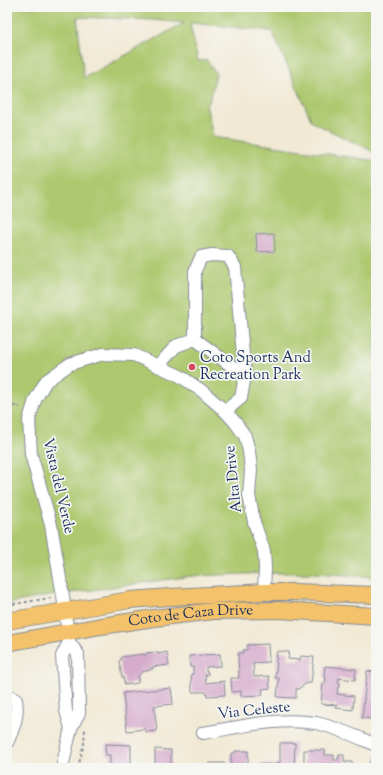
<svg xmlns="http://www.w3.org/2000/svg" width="383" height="775" font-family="'Sorts Mill Goudy',serif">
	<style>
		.green { fill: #adc86e; stroke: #647c66; fill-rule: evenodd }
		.building { fill: #d6accc }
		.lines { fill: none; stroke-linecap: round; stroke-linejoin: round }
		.minor-casing { stroke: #868c99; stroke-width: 14 }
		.major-casing { stroke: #868c99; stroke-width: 18 }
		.path { stroke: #868c99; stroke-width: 2; stroke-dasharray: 3 3; stroke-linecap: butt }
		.minor { stroke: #fff; stroke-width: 12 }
		.major { stroke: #f3c26a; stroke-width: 16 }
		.poi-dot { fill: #d1495b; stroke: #f6f6f2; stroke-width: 1.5 }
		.labels { text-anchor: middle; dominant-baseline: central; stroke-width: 3.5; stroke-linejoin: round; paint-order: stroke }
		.poi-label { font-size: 15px; fill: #1b2f5e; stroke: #f6f6f2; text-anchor: start }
		.street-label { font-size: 15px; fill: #1b2f5e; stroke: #f6f6f2 }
	</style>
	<rect width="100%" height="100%" fill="#f6f6f2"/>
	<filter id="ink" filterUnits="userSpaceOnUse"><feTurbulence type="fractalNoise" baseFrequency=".025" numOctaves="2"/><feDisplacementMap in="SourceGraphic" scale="8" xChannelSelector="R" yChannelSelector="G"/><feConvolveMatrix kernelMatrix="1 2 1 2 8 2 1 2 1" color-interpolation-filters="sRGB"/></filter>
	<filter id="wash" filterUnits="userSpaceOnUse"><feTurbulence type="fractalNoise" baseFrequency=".012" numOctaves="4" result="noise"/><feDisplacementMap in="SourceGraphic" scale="16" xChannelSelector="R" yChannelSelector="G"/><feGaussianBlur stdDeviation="0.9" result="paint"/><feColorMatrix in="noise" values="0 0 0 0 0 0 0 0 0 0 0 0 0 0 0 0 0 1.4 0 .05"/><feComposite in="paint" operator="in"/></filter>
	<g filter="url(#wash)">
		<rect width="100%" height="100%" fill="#f1e9d4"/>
		<path class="green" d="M7 7H376V153L312 122 272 31 190 23 198 61 207 60 216 74 209 103H206L213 137 376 161V577L315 573H271L192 576 42 597 7 604ZM77 17 154 20 184 23 84 78Z"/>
		<g id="blocks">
			<g class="building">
				<polygon points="274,233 275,251 257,252 256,234"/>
				<polygon points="268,644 269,662 253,663 254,677 269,676 270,688 262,689 263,695 241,696 241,691 232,692 231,678 239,678 238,653 243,653 243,650 247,650 247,645"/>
				<polygon points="277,651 289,652 288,659 300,660 301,656 314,657 311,683 307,683 298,689 296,689 296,698 277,697 279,678 275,678 277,663 276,663"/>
				<polygon points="158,652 158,654 167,652 169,665 152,667 153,669 150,669 150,670 142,672 138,676 138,683 125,685 123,677 122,677 119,661 121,660 121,657 143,654 144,655 146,655 146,653"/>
				<polygon points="220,654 221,666 206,667 206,672 208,672 208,675 205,675 206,683 224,681 225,695 207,696 206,692 192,692 191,674 193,674 193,667 190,667 189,656"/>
				<polygon points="325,666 356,669 355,680 339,678 338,683 340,683 339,687 338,687 337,694 354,696 353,710 336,708 337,705 321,704 323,683 325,684 326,677 324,677"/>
				<polygon points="367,671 376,672 376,719 362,718"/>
				<polygon points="171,688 173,704 154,706 157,731 146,732 145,729 127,731 123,693"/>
				<polygon points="280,743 295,743 294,768 259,768 259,764 276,765 276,763 280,763"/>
				<polygon points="106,744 131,745 131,764 127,764 127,768 110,768 110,755 106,755 105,748"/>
				<polygon points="155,749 171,750 171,768 155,768"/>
				<polygon points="304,750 325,750 325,755 334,755 334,760 338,760 339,755 344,755 344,762 352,762 352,768 307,768 307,767 304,767"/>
				<polygon points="235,751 248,751 248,767 231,768 231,753 235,753"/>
				<rect x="209" y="763" width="15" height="5"/>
			</g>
		</g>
	</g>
	<g filter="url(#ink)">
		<use href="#blocks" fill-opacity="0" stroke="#868c99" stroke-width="1"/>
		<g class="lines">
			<g class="minor-casing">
				<g id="minor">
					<polyline points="195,339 195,271 201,257 212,255 228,256 235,267 245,376"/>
					<polyline points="158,366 176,346 195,339 245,376 241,398 225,411"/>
					<path d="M7 694 16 700C19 716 13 729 7 743"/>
					<polyline points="71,728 66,711 62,656 69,642 63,596 51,525 31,454 29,420 35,400 46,381 70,364 103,354 134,355 180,376 202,391 225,411 235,422 245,436 249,451 251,470 249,495 254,522 264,551 265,568 264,592"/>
					<path d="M203 733C240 727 278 717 316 723 336 727 357 737 376 745"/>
					<polyline points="62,768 71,728 79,713 78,654 69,642"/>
					<polyline points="374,768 376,763"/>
				</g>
			</g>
			<g class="major-casing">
				<g id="major">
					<polyline points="7,621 130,600 170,597 264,592 294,592 376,595"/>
					<path id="s1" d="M7 643 101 626 154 618 214 611 278 610 376 616"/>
				</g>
			</g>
			<g class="path">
				<polyline points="7,405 20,407"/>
				<polyline points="7,605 51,598"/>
				<polyline points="78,768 84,743 85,728"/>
			</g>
			<use href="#minor" class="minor"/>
			<use href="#major" class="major"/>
		</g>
	</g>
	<circle class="poi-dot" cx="192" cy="367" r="4"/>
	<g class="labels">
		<g class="poi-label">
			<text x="200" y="358">Coto Sports And<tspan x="200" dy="17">Recreation Park</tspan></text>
		</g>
		<g class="street-label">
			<text transform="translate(234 479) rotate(-96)">Alta Drive</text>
			<text transform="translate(58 486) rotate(77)">Vista del Verde</text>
			<text stroke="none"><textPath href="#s1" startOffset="186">Coto de Caza Drive</textPath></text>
			<text transform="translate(254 711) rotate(-6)">Via Celeste</text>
		</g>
	</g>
	<rect width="383" height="775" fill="none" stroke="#f6f6f2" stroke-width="24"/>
</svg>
